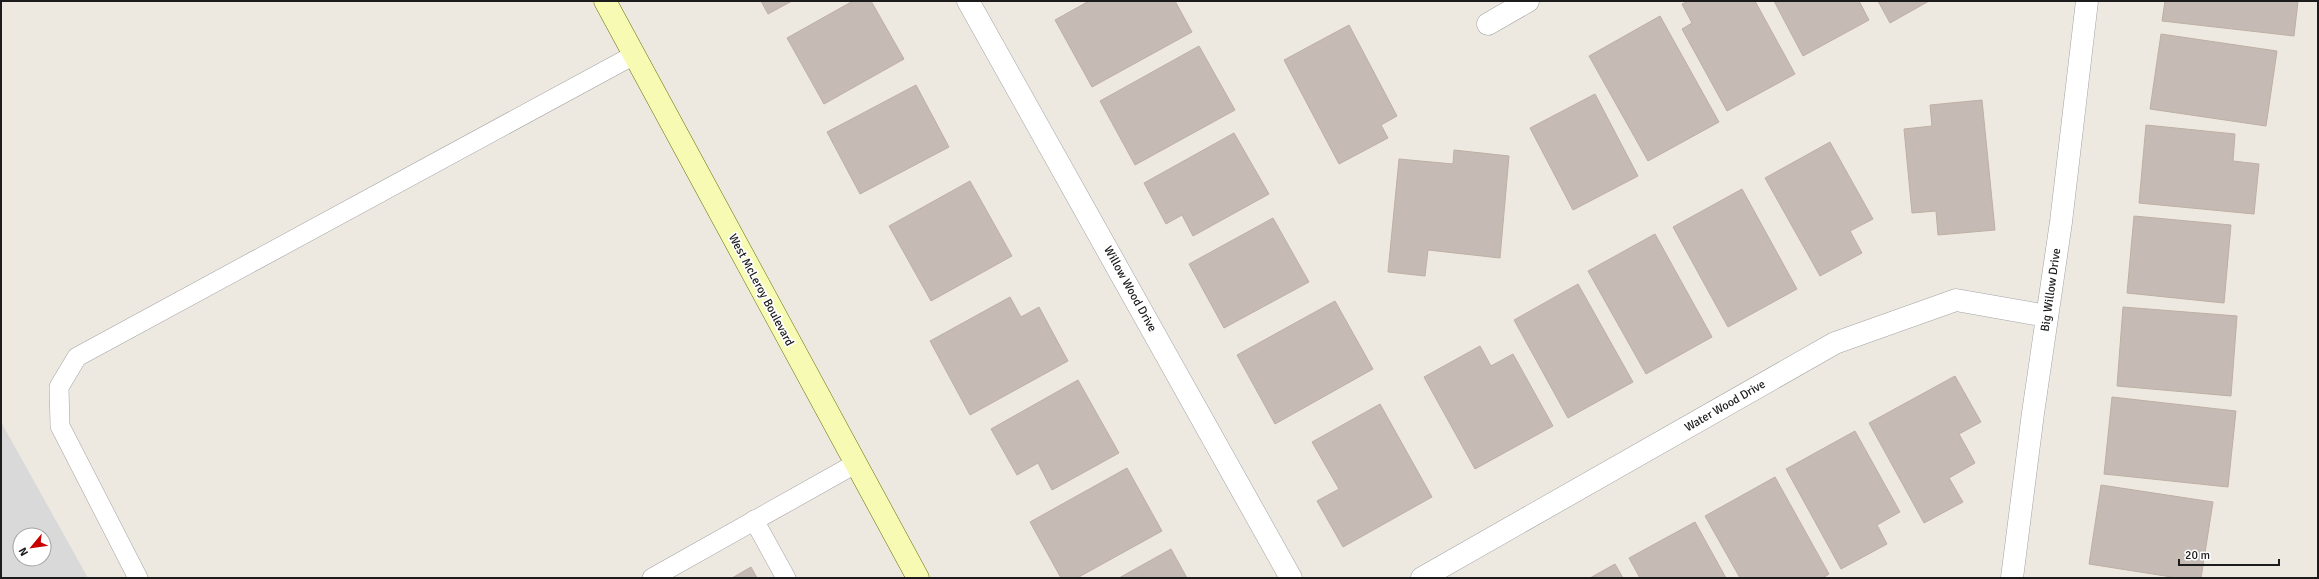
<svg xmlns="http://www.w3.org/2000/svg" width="2319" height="579" font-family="Signika,sans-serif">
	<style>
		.residential { fill: #dad9d9; fill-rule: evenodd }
		.building { fill: #c5bbb4; stroke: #bfafa3 }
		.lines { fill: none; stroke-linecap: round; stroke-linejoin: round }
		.lane-casing { stroke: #a3a3a3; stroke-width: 20 }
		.street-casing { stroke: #a3a3a3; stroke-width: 23 }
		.secondary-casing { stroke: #677203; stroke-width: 23 }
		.lane { stroke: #fff; stroke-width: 19 }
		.street { stroke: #fff; stroke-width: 22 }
		.secondary { stroke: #f7fab3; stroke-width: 22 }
		.labels { text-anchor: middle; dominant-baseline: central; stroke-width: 3.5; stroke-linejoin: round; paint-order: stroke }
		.street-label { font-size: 12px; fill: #1c1c1c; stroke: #fff }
	</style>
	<rect width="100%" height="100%" fill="#ede9e1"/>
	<path class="residential" d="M1 422 88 578H1ZM20 535H44V559H20Z"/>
	<g class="building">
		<polygon points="761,1 792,1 768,14"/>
		<polygon points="853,1 871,1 904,59 824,104 787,38"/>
		<polygon points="1089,1 1175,1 1192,32 1092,87 1055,20"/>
		<polygon points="1688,1 1755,1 1795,74 1727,111 1682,29 1692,23 1682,4"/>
		<polygon points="1774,1 1859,1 1869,20 1803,56"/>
		<polygon points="1878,1 1929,1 1890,23"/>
		<polygon points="2165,1 2298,1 2294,36 2162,21"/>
		<polygon points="1660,16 1719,122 1648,161 1589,56"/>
		<polygon points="1349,25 1397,116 1381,125 1388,138 1339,164 1284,60"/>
		<polygon points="2161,34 2277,51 2266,126 2150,109"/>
		<polygon points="1199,46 1235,110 1135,165 1100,101"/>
		<polygon points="916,85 949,147 860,194 827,132"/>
		<polygon points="1595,94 1638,176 1573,210 1530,128"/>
		<polygon points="1982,100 1995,230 1938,235 1936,211 1912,213 1904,129 1932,126 1930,105"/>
		<polygon points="2146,125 2235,134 2233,161 2259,164 2254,214 2139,203"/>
		<polygon points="1234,133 1269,194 1193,236 1182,215 1166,224 1144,183"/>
		<polygon points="1830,142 1873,219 1850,231 1862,253 1820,276 1765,178"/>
		<polygon points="1454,150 1509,156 1500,258 1428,250 1425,276 1388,272 1399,159 1453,164"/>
		<polygon points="970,181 1012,256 931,301 889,226"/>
		<polygon points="1742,189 1797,289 1728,327 1673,227"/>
		<polygon points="2134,216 2231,225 2224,303 2127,293"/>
		<polygon points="1273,218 1309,282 1224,328 1189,264"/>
		<polygon points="1655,234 1712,337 1646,374 1588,271"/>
		<polygon points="1578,284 1633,382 1568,418 1514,320"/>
		<polygon points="1010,297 1021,317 1039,307 1068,361 970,415 930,341"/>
		<polygon points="1335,301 1373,369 1275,424 1237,355"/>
		<polygon points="2123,307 2237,316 2231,396 2117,386"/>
		<polygon points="1480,346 1491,366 1513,354 1553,426 1475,469 1424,377"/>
		<polygon points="1955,376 1981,422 1959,434 1975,463 1949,478 1963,502 1924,523 1869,423"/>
		<polygon points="1078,380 1119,453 1052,490 1038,463 1017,475 991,429"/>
		<polygon points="2112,397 2236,411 2228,487 2104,474"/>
		<polygon points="1380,404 1432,497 1343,547 1317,501 1339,489 1312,442"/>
		<polygon points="1855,431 1900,512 1877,525 1887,544 1841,569 1786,469"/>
		<polygon points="1127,468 1162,531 1077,578 1061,578 1030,522"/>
		<polygon points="1775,477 1829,574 1823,578 1740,578 1705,516"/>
		<polygon points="2101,485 2213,502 2201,578 2178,578 2089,564"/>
		<polygon points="1695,522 1726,578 1640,578 1629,558"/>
		<polygon points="1171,549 1187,578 1119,578"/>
		<polygon points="1615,564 1623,578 1590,578"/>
		<polygon points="751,567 757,578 732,578"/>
	</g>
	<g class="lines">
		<g class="lane-casing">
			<g id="lane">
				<polyline points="754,520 786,578"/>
				<polyline points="138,578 60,426 59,387 77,357 634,55"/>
				<polyline points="652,578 855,464"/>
			</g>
		</g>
		<g class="street-casing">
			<g id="street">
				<polyline points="968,1 1291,578"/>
				<polyline points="1488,24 1528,1"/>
				<polyline points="1422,578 1835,343 1956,300 2047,316"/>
				<polyline points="2012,578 2033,413 2061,222 2087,1"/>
			</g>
		</g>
		<g class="secondary-casing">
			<polyline id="secondary" points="605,1 918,578"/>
		</g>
		<use href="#lane" class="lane"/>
		<use href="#street" class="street"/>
		<use href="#secondary" class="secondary"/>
	</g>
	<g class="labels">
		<g class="street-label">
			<text transform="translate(1130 289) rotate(61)">Willow Wood Drive</text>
			<text transform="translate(761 290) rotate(62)">West McLeroy Boulevard</text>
			<text transform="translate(2051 290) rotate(-82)">Big Willow Drive</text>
			<text transform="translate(1725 406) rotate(-30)">Water Wood Drive</text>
		</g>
	</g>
	<rect width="2319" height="579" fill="none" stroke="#1c1c1c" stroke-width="4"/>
	<g transform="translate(32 547) rotate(241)"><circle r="19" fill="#ffffff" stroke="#a4a4a4"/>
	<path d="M0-3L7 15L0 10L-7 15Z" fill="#c70001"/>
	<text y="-6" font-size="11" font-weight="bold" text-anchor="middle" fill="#1c1c1c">N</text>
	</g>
	<path d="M2179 559v6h100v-6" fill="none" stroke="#1c1c1c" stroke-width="2"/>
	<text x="2185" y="559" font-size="12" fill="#1c1c1c" stroke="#ffffff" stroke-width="3" paint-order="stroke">20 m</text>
</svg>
